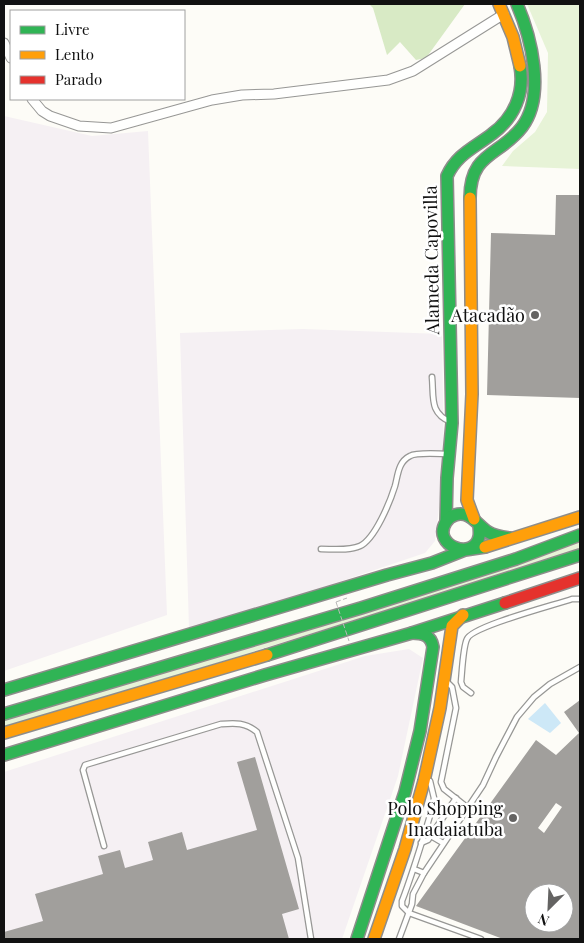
<svg xmlns="http://www.w3.org/2000/svg" width="584" height="943" font-family="'Playfair Display',serif">
	<style>
		.industrial { fill: #f5f0f3 }
		.green { fill: #e7f3d7 }
		.forest { fill: #d8eac5 }
		.water { fill: #cde8f7 }
		.building { fill: #a19f9c; fill-rule: evenodd }
		.lines { fill: none; stroke-linecap: round; stroke-linejoin: round }
		.lane-casing { stroke: #979795; stroke-width: 7 }
		.street-casing { stroke: #979795; stroke-width: 11 }
		.fast-casing { stroke: #8e8d8b; stroke-width: 14 }
		.slow-casing { stroke: #8e8d8b; stroke-width: 14 }
		.jam-casing { stroke: #8e8d8b; stroke-width: 14 }
		.path { stroke: #b9b9b8; stroke-width: 1; stroke-dasharray: 5 2.5; stroke-linecap: butt }
		.lane { stroke: #fffffe; stroke-width: 4.5 }
		.street { stroke: #fffffe; stroke-width: 9 }
		.fast { stroke: #30b455; stroke-width: 11 }
		.slow { stroke: #ff9f0a; stroke-width: 11 }
		.jam { stroke: #e5322d; stroke-width: 11 }
		.path-bridge { stroke: #b9b9b8; stroke-width: 1; stroke-dasharray: 5 2.5; stroke-linecap: butt }
		.poi-dot { fill: #646362; stroke: #fff; stroke-width: 2 }
		.labels { text-anchor: middle; dominant-baseline: central; stroke-width: 5; stroke-linejoin: round; paint-order: stroke }
		.street-label { font-size: 18px; fill: #111; stroke: #fff }
		.poi-label { font-size: 18px; fill: #111; stroke: #fff; text-anchor: end }
	</style>
	<rect width="100%" height="100%" fill="#fdfcf7"/>
	<g class="industrial">
		<polygon points="4,116 92,136 148,131 167,615 4,671"/>
		<polygon points="303,329 442,334 444,465 435,541 425,553 309,592 189,628 180,333"/>
		<polygon points="409,649 423,658 398,776 342,939 4,939 4,772 365,656"/>
	</g>
	<g class="green">
		<polygon points="527,4 580,4 580,169 502,166 513,151 535,132 547,112 548,53"/>
		<polygon points="580,540 580,550 4,729 4,719"/>
	</g>
	<polygon class="forest" points="369,4 465,4 426,58 416,60 400,42 387,55 373,8"/>
	<polygon class="water" points="545,703 561,723 550,733 528,719"/>
	<g class="building">
		<polygon points="556,195 580,195 580,398 487,395 491,233 555,235"/>
		<path d="M580 700V939H503L416 906 536 740 556 755 579 733 564 712ZM556 803 562 807 544 833 538 828ZM534 893H564V923H534Z"/>
		<polygon points="255,757 299,909 282,914 289,939 4,939 4,932 43,921 35,894 103,874 98,856 120,850 125,868 153,860 148,842 182,832 187,850 257,830 237,762"/>
	</g>
	<g class="lines">
		<g class="lane-casing">
			<g id="lane">
				<path d="M432 377C434 397 429 413 451 422"/>
				<path d="M321 549C333 549 349 551 360 546 375 539 390 502 395 486 398 475 398 462 410 456 417 452 439 454 448 454"/>
				<polyline points="448,683 452,687 456,708 441,782 444,789 468,808"/>
				<path d="M471 693 463 687 461 682C462 672 463 647 467 639 472 626 555 605 572 599H580"/>
				<path d="M430 781 434 798 433 806C423 838 414 870 402 901V906L409 913 481 939"/>
				<polyline points="431,836 443,843"/>
				<polyline points="421,843 428,840 456,798"/>
				<path d="M104 846 83 770 85 765 221 724C235 723 245 722 257 732L298 858 311 939"/>
				<polyline points="414,869 424,873 483,785 496,757 517,717 534,697 550,684 580,667"/>
				<polyline points="399,939 412,904 413,894 424,873"/>
			</g>
		</g>
		<g class="street-casing">
			<g id="street">
				<polyline points="4,43 11,58"/>
				<polyline points="32,99 42,111 50,116 79,126 111,128 212,100 242,95 274,94 388,80 413,71 504,14"/>
			</g>
		</g>
		<g class="fast-casing">
			<g id="fast">
				<path d="M470 198C470 152 500 156 522 127 546 95 531 37 517 4"/>
				<path d="M446 521 447 478 452 423 447 176C457 154 474 148 492 134 514 118 525 93 520 66"/>
				<path d="M479 525C479 528 480 533 479 537 474 561 431 546 446 522 448 519 452 516 455 515 470 510 477 525 488 532 494 536 502 537 510 538"/>
				<polyline points="267,655 580,555"/>
				<polyline points="4,690 387,575 432,563 465,550 485,547"/>
				<polyline points="4,714 361,608 516,559 580,535"/>
				<polyline points="4,755 265,675 412,633 505,603"/>
				<path d="M357 939 405 792 420 731 433 647C431 635 423 633 412 633"/>
			</g>
		</g>
		<g class="slow-casing">
			<g id="slow">
				<polyline points="499,4 513,37 520,66"/>
				<polyline points="470,198 472,394 467,500 474,519"/>
				<polyline points="485,547 580,517"/>
				<polyline points="4,733 267,655"/>
				<polyline points="374,939 405,849 424,781 440,708 452,626 463,615"/>
			</g>
		</g>
		<g class="jam-casing">
			<polyline id="jam" points="505,603 580,578"/>
		</g>
		<polyline class="path" points="336,602 347,598"/>
		<use href="#lane" class="lane"/>
		<use href="#street" class="street"/>
		<use href="#fast" class="fast"/>
		<use href="#slow" class="slow"/>
		<use href="#jam" class="jam"/>
		<polyline class="path-bridge" points="336,602 349,641"/>
	</g>
	<g class="poi-dot">
		<circle cx="535" cy="315" r="5"/>
		<circle cx="513" cy="818" r="5"/>
	</g>
	<g class="labels">
		<g class="street-label">
			<text transform="translate(431 260) rotate(-91)">Alameda Capovilla</text>
		</g>
		<g class="poi-label">
			<text x="525" y="315">Atacadão</text>
			<text x="503" y="808">Polo Shopping<tspan x="503" dy="21">Inadaiatuba</tspan></text>
		</g>
	</g>
	<rect width="584" height="943" fill="none" stroke="#111111" stroke-width="10"/>
	<rect x="10" y="10" width="175" height="90" fill="#ffffff" stroke="#a0a0a0"/>
	<rect x="20" y="26" width="25" height="8" fill="#30b455" stroke="#a0a0a0"/>
	<text x="55" y="35" font-size="15" fill="#111111">Livre</text>
	<rect x="20" y="51" width="25" height="8" fill="#ff9f0a" stroke="#a0a0a0"/>
	<text x="55" y="60" font-size="15" fill="#111111">Lento</text>
	<rect x="20" y="76" width="25" height="8" fill="#e5322d" stroke="#a0a0a0"/>
	<text x="55" y="85" font-size="15" fill="#111111">Parado</text>
	<g transform="translate(549 908) rotate(204)"><circle r="24" fill="#ffffff" stroke="#a0a0a0"/>
	<path d="M0-4L9 19L0 12L-9 19Z" fill="#646362"/>
	<text y="-8" font-size="14" font-weight="bold" text-anchor="middle" fill="#111111">N</text>
	</g>
</svg>
